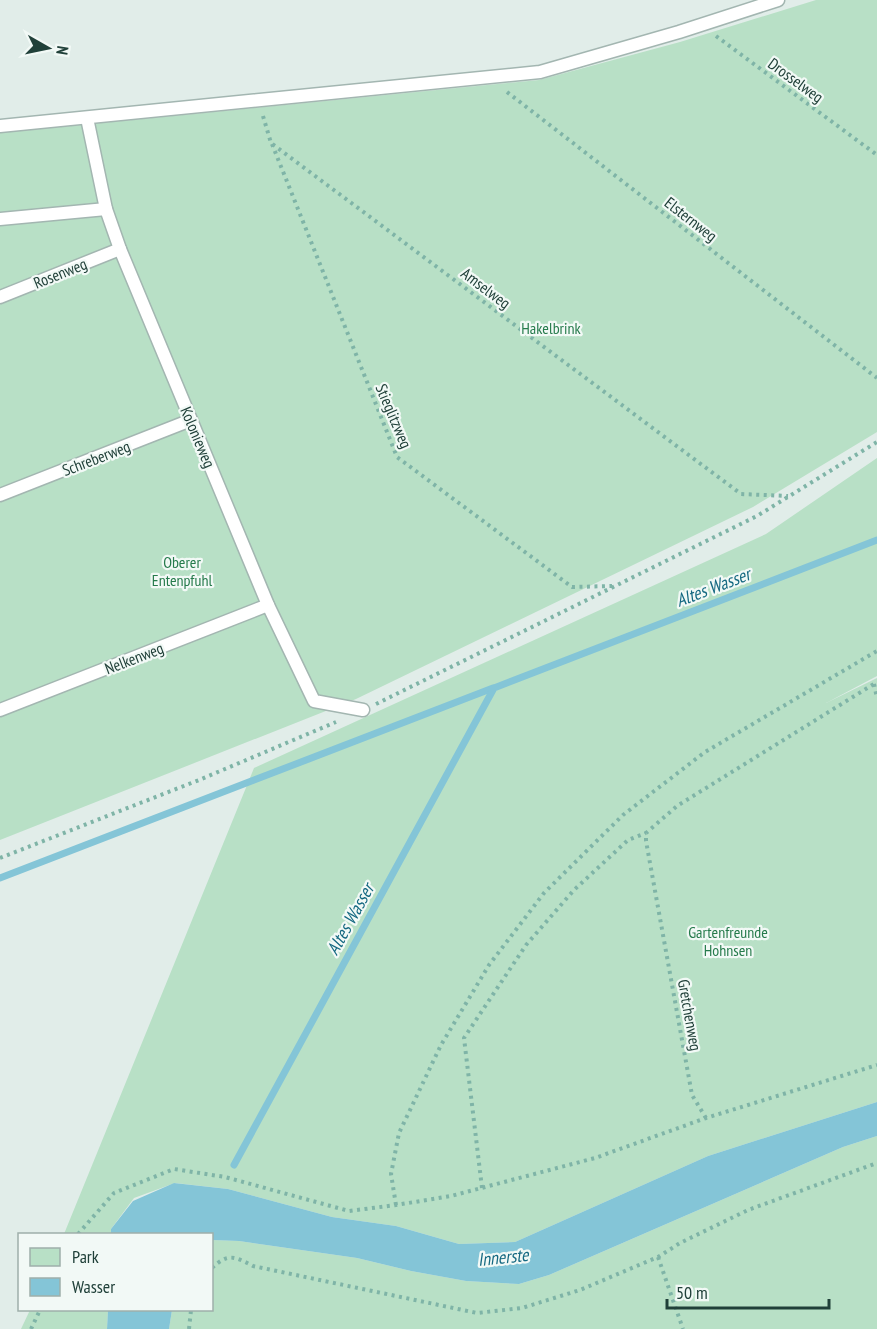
<svg xmlns="http://www.w3.org/2000/svg" width="877" height="1329" font-family="'PT Sans Narrow',sans-serif">
	<style>
		.green { fill: #b8e0c6 }
		.water { fill: #84c5d7 }
		.lines { fill: none; stroke-linecap: round; stroke-linejoin: round }
		.stream { stroke: #84c5d7; stroke-width: 7 }
		.lane-casing { stroke: #a3b6b1; stroke-width: 15 }
		.path { stroke: #7fb4a7; stroke-width: 4; stroke-dasharray: 3 4.5; stroke-linecap: butt }
		.lane { stroke: #fff; stroke-width: 12 }
		.labels { text-anchor: middle; dominant-baseline: central; stroke-width: 4.5; stroke-linejoin: round; paint-order: stroke }
		.street-label { font-size: 16px; fill: #204039; stroke: #f2f9f6 }
		.park-label { font-size: 16px; fill: #267b4c; stroke: #f2f9f6 }
		.water-label { font-size: 18px; font-style: italic; fill: #146881; stroke: #f2f9f6 }
	</style>
	<rect width="100%" height="100%" fill="#e1ede9"/>
	<g class="green">
		<polygon points="816,0 877,0 877,432 753,507 356,699 0,840 0,133 539,80 680,42"/>
		<polygon points="877,458 877,676 826,703 877,678 877,1102 708,1156 515,1242 459,1244 396,1226 332,1217 228,1189 175,1183 134,1198 111,1229 111,1234 64,1234 254,768 766,534"/>
		<polygon points="877,1136 877,1329 169,1329 172,1310 212,1310 212,1240 239,1241 357,1258 411,1271 466,1281 519,1284 549,1275 843,1147"/>
		<polygon points="30,1310 108,1310 107,1329 21,1329"/>
	</g>
	<g class="water">
		<polygon points="877,1102 877,1136 843,1147 549,1275 519,1284 466,1281 411,1271 357,1258 239,1241 212,1240 212,1234 111,1234 111,1229 133,1201 174,1183 228,1189 332,1217 396,1226 459,1244 515,1242 708,1156"/>
		<polygon points="108,1310 172,1310 169,1329 107,1329"/>
	</g>
	<g class="lines">
		<g class="stream">
			<polyline points="0,878 493,688"/>
			<polyline points="234,1165 494,688 877,540"/>
		</g>
		<g class="lane-casing">
			<g id="lane">
				<polyline points="87,118 106,209 120,249 268,605 314,701 363,710"/>
				<polyline points="0,126 540,72 679,32 778,0"/>
				<polyline points="0,219 106,209"/>
				<polyline points="0,297 120,249"/>
				<polyline points="0,495 191,420"/>
				<polyline points="0,710 268,605"/>
			</g>
		</g>
		<g class="path">
			<polyline points="716,36 877,155"/>
			<polyline points="507,92 877,378"/>
			<polyline points="263,116 271,143 741,494 788,496"/>
			<polyline points="272,144 397,457 572,587 612,586"/>
			<polyline points="874,684 877,698"/>
			<polyline points="376,704 757,516 877,442"/>
			<polyline points="0,858 199,780 336,722"/>
			<polyline points="706,1118 692,1095 646,841 646,833 677,806 877,682"/>
			<polyline points="482,1188 464,1038 526,945 574,890 628,840 646,833"/>
			<polyline points="396,1205 391,1174 399,1133 441,1045 489,965 544,893 623,815 705,752 877,651"/>
			<polyline points="78,1234 114,1193 174,1169 225,1177 349,1211 396,1205 451,1196 595,1158 706,1118 877,1065"/>
			<polyline points="658,1257 683,1329"/>
			<path d="M212 1268C228 1253 234 1256 253 1266L477 1313 522 1308 580 1290 658 1257 680 1243 748 1210 877 1163"/>
			<polyline points="31,1329 40,1310"/>
			<polyline points="189,1329 191,1310"/>
		</g>
		<use href="#lane" class="lane"/>
	</g>
	<g class="labels">
		<g class="street-label">
			<text transform="translate(796 80) rotate(36)">Drosselweg</text>
			<text transform="translate(691 219) rotate(38)">Elsternweg</text>
			<text transform="translate(60 273) rotate(-22)">Rosenweg</text>
			<text transform="translate(486 288) rotate(37)">Amselweg</text>
			<text transform="translate(394 416) rotate(67)">Stieglitzweg</text>
			<text transform="translate(198 437) rotate(67)">Kolonieweg</text>
			<text transform="translate(96 458) rotate(-21)">Schreberweg</text>
			<text transform="translate(134 658) rotate(-21)">Nelkenweg</text>
			<text transform="translate(690 1015) rotate(80)">Gretchenweg</text>
		</g>
		<g class="park-label">
			<text x="551" y="328">Hakelbrink</text>
			<text x="182" y="562">Oberer<tspan x="182" dy="18">Entenpfuhl</tspan></text>
			<text x="728" y="932">Gartenfreunde<tspan x="728" dy="18">Hohnsen</tspan></text>
		</g>
		<g class="water-label">
			<text transform="translate(713 587) rotate(-21)">Altes Wasser</text>
			<text transform="translate(350 919) rotate(-61)">Altes Wasser</text>
			<text transform="translate(503 1257) rotate(-6)">Innerste</text>
		</g>
	</g>
	<rect x="18" y="1233" width="195" height="78" fill="#f2f9f6" stroke="#9eafaa" stroke-width="1.5"/>
	<rect x="30" y="1248" width="30" height="18" fill="#b8e0c6" stroke="#9eafaa" stroke-width="1.5"/>
	<text x="72" y="1263" font-size="18" fill="#204039">Park</text>
	<rect x="30" y="1278" width="30" height="18" fill="#84c5d7" stroke="#9eafaa" stroke-width="1.5"/>
	<text x="72" y="1293" font-size="18" fill="#204039">Wasser</text>
	<g transform="translate(48 48) rotate(99)" stroke="#f2f9f6" stroke-width="4.5" paint-order="stroke">
	<path d="M0-4.5L10 22L0 15L-10 22Z" fill="#204039"/>
	<text y="-9" font-size="16" font-weight="bold" text-anchor="middle" fill="#204039">N</text>
	</g>
	<path d="M667 1299v9h162v-9" fill="none" stroke="#204039" stroke-width="3"/>
	<text x="676" y="1299" font-size="18" fill="#204039" stroke="#f2f9f6" stroke-width="4.5" paint-order="stroke">50 m</text>
</svg>
